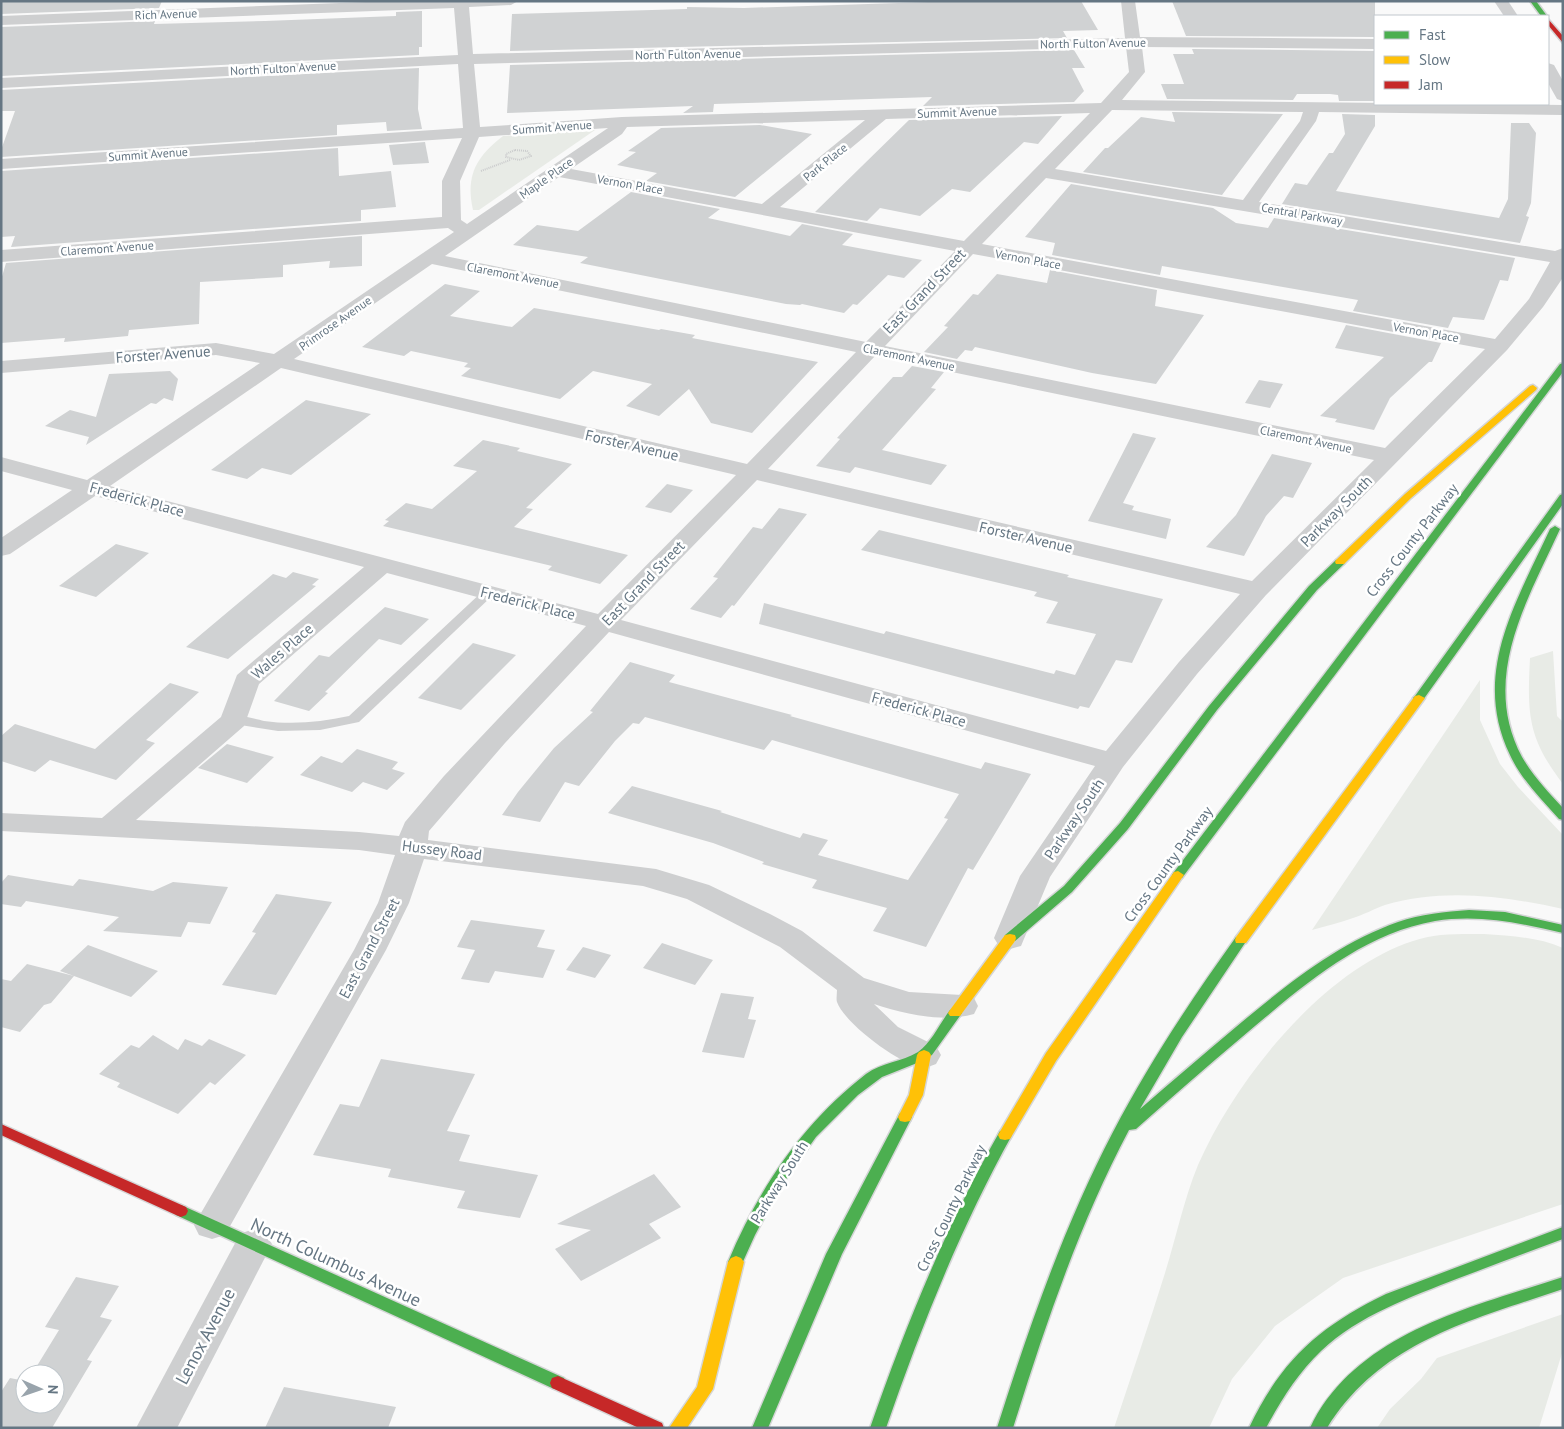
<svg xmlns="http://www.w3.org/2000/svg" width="1564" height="1429" font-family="'PT Sans',sans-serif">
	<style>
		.green { fill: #e8ebe6 }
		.building { fill: #d0d2d3 }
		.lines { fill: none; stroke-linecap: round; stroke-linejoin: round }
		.fast-casing { stroke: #d5d6d7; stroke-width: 3 }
		.slow-casing { stroke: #d5d6d7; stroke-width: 3 }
		.jam-casing { stroke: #d5d6d7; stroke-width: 3 }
		.path { stroke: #cbcccd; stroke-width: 2; stroke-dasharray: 1 1; stroke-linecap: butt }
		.lane { fill: #cecfd0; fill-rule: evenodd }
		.street { fill: #cecfd0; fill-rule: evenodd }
		.fast { fill: #4caf50; fill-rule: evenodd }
		.slow { fill: #ffc107; fill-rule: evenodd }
		.jam { fill: #c62828; fill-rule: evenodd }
		.labels { text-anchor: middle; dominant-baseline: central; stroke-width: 5; stroke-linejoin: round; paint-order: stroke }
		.far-street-label { font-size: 12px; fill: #657683; stroke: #fff }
		.street-label { font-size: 15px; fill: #657683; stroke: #fff }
		.near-street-label { font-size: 18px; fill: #657683; stroke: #fff }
	</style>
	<rect width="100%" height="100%" fill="#f9f9f9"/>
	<g class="green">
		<path d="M595 130 479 210H473C465 175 477 156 503 136Z"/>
		<path d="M1553 651 1557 716 1563 722V784C1528 738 1527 715 1530 658Z"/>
		<path d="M1480 680V720L1500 764 1518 787 1563 835V909C1504 896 1444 888 1385 905 1374 909 1363 915 1353 918 1339 923 1325 926 1312 930Z"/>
		<path d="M1484 934C1511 936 1538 937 1563 948V1204L1343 1278 1275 1326 1232 1379 1209 1428H1114C1131 1376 1149 1325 1165 1273 1176 1238 1184 1199 1198 1165 1235 1080 1323 970 1413 941 1435 933 1461 934 1484 934Z"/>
		<polygon points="1563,1314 1563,1350 1539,1428 1377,1428 1390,1409 1421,1379 1437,1358"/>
	</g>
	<g class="building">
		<polygon points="1,1 162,1 159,8 1,14"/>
		<polygon points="959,1 1081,1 1098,30 1063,31 1067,38 510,51 512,14 687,9 687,7 744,8"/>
		<polygon points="1172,1 1375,1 1375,37 1186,36"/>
		<polygon points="422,11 422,47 419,47 419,55 1,76 1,27 155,21 154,24 265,21 396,16 396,12"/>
		<polygon points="1192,49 1375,51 1375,101 1339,101 1338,95 1330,94 1297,94 1293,100 1167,99 1161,84 1184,84 1173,54 1194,54"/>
		<polygon points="1074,50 1085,68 1072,68 1084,91 1074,102 923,106 932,97 714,104 713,112 683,113 693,106 507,113 510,65"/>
		<polygon points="419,68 418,109 422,129 387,131 386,122 337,125 337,135 1,157 1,150 15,111 1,111 1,90"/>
		<polygon points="1172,112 1283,114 1222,195 1083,172 1105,148 1108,148 1141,117 1175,122"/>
		<polygon points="1342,114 1375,115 1375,126 1336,191 1499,218 1508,199 1511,123 1529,123 1536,133 1531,203 1526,216 1529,217 1520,243 1282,204 1295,183 1307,185 1329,153 1333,153 1345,134"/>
		<polygon points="1062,116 1038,144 1024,142 970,192 952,189 920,216 880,208 867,221 815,212 909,120"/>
		<polygon points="760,125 812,134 735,197 646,181 657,173 617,165 636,152 628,151 661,128"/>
		<polygon points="425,142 429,163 393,165 389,145"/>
		<polygon points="338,148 339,176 391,171 396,207 361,210 361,221 11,247 15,236 1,237 1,171"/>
		<polygon points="1071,184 1213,208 1236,223 1268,228 1274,218 1515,258 1508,281 1500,280 1484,320 1453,317 1448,328 1353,311 1358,300 1162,266 1160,275 1052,255 1055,243 1025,237"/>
		<polygon points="631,192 720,209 708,218 790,236 802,224 853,234 842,245 922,260 904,278 888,275 857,305 853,304 844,313 802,304 800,305 786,304 580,263 588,257 513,245 537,225 578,231"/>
		<polygon points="362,236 362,266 329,268 330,261 283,265 283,277 200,282 199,324 129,330 128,336 64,342 65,338 1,343 1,280 6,263"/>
		<polygon points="1050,270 1157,290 1155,306 1204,315 1156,384 1092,373 975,347 972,351 965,350 957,359 924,352 948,327 944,326 973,294 978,295 997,274 1047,283"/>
		<polygon points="445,284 480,291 450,316 512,327 534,308 659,330 661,329 695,335 692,338 818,362 752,433 711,423 689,389 659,416 626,406 652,384 593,371 560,399 461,376 471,368 464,367 468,363 411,351 404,356 362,347"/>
		<polygon points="1346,325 1441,343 1432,362 1429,362 1390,398 1374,430 1335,422 1337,419 1320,416 1384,357 1335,348"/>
		<polygon points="912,366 944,372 931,388 936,389 882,450 947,465 931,485 855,467 850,473 816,466 840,439 837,438 893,377 902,377"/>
		<polygon points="170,371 178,379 173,401 164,398 156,404 151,403 86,445 89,437 45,426 70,410 96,417 109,374"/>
		<polygon points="1259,380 1283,384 1270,408 1245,403"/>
		<polygon points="306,400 371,414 291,475 262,468 247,479 211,470"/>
		<polygon points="1133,433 1156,438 1123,503 1134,506 1132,510 1171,519 1166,539 1088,521"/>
		<polygon points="483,440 520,448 517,451 572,464 526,508 533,509 514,527 628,555 600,584 548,570 552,566 383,526 389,521 385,520 406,503 432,509 477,471 453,466"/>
		<polygon points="1272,454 1312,463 1293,498 1284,496 1266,516 1244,556 1206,547 1236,515"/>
		<polygon points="667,484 693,490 671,513 645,507"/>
		<polygon points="779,508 807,514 734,606 732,605 721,618 690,609 718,578 713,577 753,527 762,529"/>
		<polygon points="879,530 1069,575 1067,577 1163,599 1132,663 1116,660 1089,708 1080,706 1078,709 759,624 764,603 884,634 886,631 1054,674 1056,670 1075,675 1096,634 1046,623 1058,602 1034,596 1037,592 861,550"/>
		<polygon points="116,544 149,553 96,597 59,586"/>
		<polygon points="293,572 319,579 312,585 316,586 228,659 186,647 273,574 286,578"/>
		<polygon points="385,607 429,619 401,645 379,639 325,692 328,693 309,711 274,701 319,655 329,657"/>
		<polygon points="473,643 516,655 461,710 418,698"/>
		<polygon points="630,662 675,675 669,682 792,715 790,716 981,769 985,762 1031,774 973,870 968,868 926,947 873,931 887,908 812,888 817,880 762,864 764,862 713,843 608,813 632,786 722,811 720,812 800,838 803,833 828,840 818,855 908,880 948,819 944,818 959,794 772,740 764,750 645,717 639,724 633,723 615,741 579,786 565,782 540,822 502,815 518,792 554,748 593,712 590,711"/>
		<polygon points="170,683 199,692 146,740 155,743 116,780 50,760 35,772 1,761 1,736 15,724 95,749"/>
		<polygon points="227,744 274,757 247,783 198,768"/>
		<polygon points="357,749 398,762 392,769 405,773 387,790 363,782 352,792 300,775 321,756 342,763"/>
		<polygon points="8,875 73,886 79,879 153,891 173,882 228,887 210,924 188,922 181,937 103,931 119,917 26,901 21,907 1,904 1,883"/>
		<polygon points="276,894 332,902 276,995 222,985 256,933 252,932"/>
		<polygon points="471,920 545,930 537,947 555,950 543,978 495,971 489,983 461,979 475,950 457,947"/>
		<polygon points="662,943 713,960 695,985 643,968"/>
		<polygon points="88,945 158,971 131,997 74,976 51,1003 44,1005 20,1032 1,1027 1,979 11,981 27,964 74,976 60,971"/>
		<polygon points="583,947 611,955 595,978 566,970"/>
		<polygon points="721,993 754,997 748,1019 756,1020 744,1058 702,1052"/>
		<polygon points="153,1035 178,1050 185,1039 202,1046 209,1039 246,1055 215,1085 210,1082 178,1114 117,1087 120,1083 99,1074 131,1045 139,1048"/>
		<polygon points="381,1059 475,1074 447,1131 470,1135 459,1161 538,1175 520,1218 457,1208 465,1191 388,1177 391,1169 313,1155 340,1104 359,1107"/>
		<polygon points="654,1174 681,1207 649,1224 661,1238 581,1281 555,1249 591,1230 557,1224"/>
		<polygon points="76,1277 119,1286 100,1317 112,1320 87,1360 92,1361 52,1428 1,1428 1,1392 10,1378 25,1381 25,1404 55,1404 55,1374 32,1374 59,1330 45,1327"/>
		<polygon points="284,1387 396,1407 388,1428 265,1428"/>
	</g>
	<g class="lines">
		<g class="fast-casing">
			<g id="fast">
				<polygon points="1530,1 1536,1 1547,16 1541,16"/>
				<polygon points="1563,363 1563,372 1182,878 1174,878 1172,875 1174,872 1560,364"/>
				<polygon points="1563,494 1563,504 1423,700 1415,700 1413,698 1415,696 1560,495"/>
				<path d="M1555 526 1560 529C1527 601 1480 678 1522 757 1533 776 1548 792 1563 808V820L1559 819C1541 799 1521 779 1510 755 1471 674 1516 603 1550 529Z"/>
				<polygon points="1340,559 1344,560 1345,562 1344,564 1317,590 1217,710 1128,829 1072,892 1015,941 1005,941 1004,938 1005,935 1064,886 1120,823 1209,706 1309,586 1336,560"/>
				<path d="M1469 910 1505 912 1563 925V933C1520 923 1479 914 1435 921 1360 934 1299 989 1242 1037 1206 1067 1171 1098 1136 1129L1129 1130C1079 1224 1045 1326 1013 1428H997C1029 1327 1064 1226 1113 1132 1149 1063 1191 1000 1236 937H1246L1247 940 1182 1037 1140 1109C1172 1081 1204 1054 1236 1027 1285 986 1336 944 1398 922 1421 914 1445 912 1469 910Z"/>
				<path d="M955 1008 960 1010 962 1013 932 1055 922 1061 882 1077 858 1095 816 1137 781 1186 755 1235 741 1266 736 1268 731 1266 728 1262C759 1188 802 1124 866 1074 882 1062 902 1062 918 1052 932 1042 940 1023 950 1010Z"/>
				<polygon points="905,1112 910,1113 912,1117 842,1254 768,1428 752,1428 826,1254 898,1117 900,1113"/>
				<path d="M1005 1130 1010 1131 1012 1135C960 1229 921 1327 886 1428H870C906 1325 946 1226 1000 1131Z"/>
				<polygon points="181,1205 564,1378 566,1383 564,1388 558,1390 552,1388 176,1215 174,1211 176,1207"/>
				<path d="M1563 1227V1239C1528 1252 1494 1265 1459 1278 1411 1297 1359 1315 1321 1351 1298 1373 1281 1400 1266 1428H1249C1281 1360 1320 1326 1386 1294Z"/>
				<path d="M1563 1277V1289C1472 1320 1381 1341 1327 1428H1310C1355 1333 1472 1307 1563 1277Z"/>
			</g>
		</g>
		<g class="slow-casing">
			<g id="slow">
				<polygon points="1533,385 1537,388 1536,390 1411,498 1344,564 1336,564 1335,562 1336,560 1405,494 1530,386"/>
				<polygon points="1419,695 1425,698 1246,943 1236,943 1235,940 1236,937 1415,696"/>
				<polygon points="1178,871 1184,875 1056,1061 1010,1139 1005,1140 1000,1139 998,1135 1046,1053 1174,872"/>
				<polygon points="1010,934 1015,935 1016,938 1015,941 960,1016 950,1016 948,1013 950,1010 1005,935"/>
				<polygon points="924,1050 929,1052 931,1055 923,1095 910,1121 905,1122 900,1121 898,1117 909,1095 917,1055 919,1052"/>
				<polygon points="736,1256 741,1258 744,1262 713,1389 687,1428 669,1428 697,1387 728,1262 731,1258"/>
			</g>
		</g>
		<g class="jam-casing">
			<g id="jam">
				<polygon points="1548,19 1563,36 1563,43 1548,25"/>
				<polygon points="1,1124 186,1207 188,1211 186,1215 181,1217 176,1215 1,1135"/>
				<polygon points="558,1376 662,1423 664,1428 639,1428 552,1388 550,1383 552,1378"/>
			</g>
		</g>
		<g class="path">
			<polygon points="515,150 527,151 531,156 519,160 506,157 506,154"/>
			<polyline points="481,171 510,160"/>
		</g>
		<path class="lane" d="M488 589 492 590 494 593 492 596 359 722 320 730 278 731 234 724 227 720C234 712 255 719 264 721 293 725 321 722 349 716L484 590Z"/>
		<g class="street">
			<path d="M392 1H518L511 5 469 7 473 54 1125 38 1121 1H1135L1140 37 1375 39V49L1142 47 1145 72 1122 100 1563 105V115L1319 112 1316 121 1259 202 1555 251 1563 248 1562 279 1543 307 1507 350 1266 595 1197 674 1123 767 1050 877 1021 946 1010 949 999 946 994 938 1020 876 1095 766 609 632 505 743 429 831 428 840 656 869 709 885 770 914 802 931 864 978 909 992 962 995 974 998 978 1006 974 1014C942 1023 905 1014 874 1004L898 1027 936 1046 941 1055 936 1064C933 1065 928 1067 925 1067 903 1068 844 1023 837 1002 836 999 837 994 837 990L780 947 687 899 643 886 424 859 409 903 386 950 225 1235 212 1239 199 1235 194 1225 354 950 378 903 395 855 359 850 1 831V813L102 818 221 717 237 675 364 567 95 496 10 554 1 556V538L72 490 1 471V457L87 480 260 363 216 355 1 373V361L216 343 274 354 454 232 448 228 1 262V250L442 217V181L462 138 1 169V159L463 128 458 64 1 88V78L458 55 454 8 1 25V16ZM1126 47 1129 72 1101 103 622 117 480 127 474 64ZM1112 110 1303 112 1300 121 1243 200 1055 169ZM1090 113 964 241 780 207 886 119ZM865 120 762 204 571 169 622 134 627 127ZM608 128 467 224 461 220 460 181 479 137ZM559 177 955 251 866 342 445 256ZM1046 178 1550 262 1529 299 1495 339 982 244ZM973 254 1485 349 1385 448 885 346ZM432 264 856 352 747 464 294 359ZM875 356 1374 460 1252 581 768 469ZM281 368 736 475 598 614 110 486ZM757 480 1240 594 1179 662 1106 751 621 620ZM387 573 586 626 444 776 405 822 399 836 359 832 136 820 244 726 259 684Z"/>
			<polygon points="1494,1 1508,1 1518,16 1504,16"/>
			<polygon points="1548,63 1554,65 1563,81 1563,101 1557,99 1548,83"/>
			<polygon points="253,1229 266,1234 272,1244 177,1428 136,1428 240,1234"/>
		</g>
		<use href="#fast" class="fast"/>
		<use href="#slow" class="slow"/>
		<use href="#jam" class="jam"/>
	</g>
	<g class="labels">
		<g class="far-street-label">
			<text transform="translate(166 14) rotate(-2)">Rich Avenue</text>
			<text transform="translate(1093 43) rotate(-1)">North Fulton Avenue</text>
			<text transform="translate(688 54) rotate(-1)">North Fulton Avenue</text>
			<text transform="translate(283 68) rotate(-3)">North Fulton Avenue</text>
			<text transform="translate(957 112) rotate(-2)">Summit Avenue</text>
			<text transform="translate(552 127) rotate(-4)">Summit Avenue</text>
			<text transform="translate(148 154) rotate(-4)">Summit Avenue</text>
			<text transform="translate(825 162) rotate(-39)">Park Place</text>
			<text transform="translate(546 178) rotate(-35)">Maple Place</text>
			<text transform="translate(630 184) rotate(10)">Vernon Place</text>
			<text transform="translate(1302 214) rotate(10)">Central Parkway</text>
			<text transform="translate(107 248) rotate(-4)">Claremont Avenue</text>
			<text transform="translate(1028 259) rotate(10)">Vernon Place</text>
			<text transform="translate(513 275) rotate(11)">Claremont Avenue</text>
			<text transform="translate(335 323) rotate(-35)">Primrose Avenue</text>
			<text transform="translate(1426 332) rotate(10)">Vernon Place</text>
			<text transform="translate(909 357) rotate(12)">Claremont Avenue</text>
			<text transform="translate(1306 439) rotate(12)">Claremont Avenue</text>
		</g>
		<g class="street-label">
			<text transform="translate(924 291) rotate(-46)">East Grand Street</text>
			<text transform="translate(163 354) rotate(-4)">Forster Avenue</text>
			<text transform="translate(632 445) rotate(13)">Forster Avenue</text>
			<text transform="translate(137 499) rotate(15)">Frederick Place</text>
			<text transform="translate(1336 511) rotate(-45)">Parkway South</text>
			<text transform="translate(1026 537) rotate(13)">Forster Avenue</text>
			<text transform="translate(1412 540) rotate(-52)">Cross County Parkway</text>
			<text transform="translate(643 583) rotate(-46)">East Grand Street</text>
			<text transform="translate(528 603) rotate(14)">Frederick Place</text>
			<text transform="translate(282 651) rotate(-41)">Wales Place</text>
			<text transform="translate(919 709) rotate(15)">Frederick Place</text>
			<text transform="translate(1074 819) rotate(-56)">Parkway South</text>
			<text transform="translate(442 850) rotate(7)">Hussey Road</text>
			<text transform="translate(1168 864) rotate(-54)">Cross County Parkway</text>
			<text transform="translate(369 948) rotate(-62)">East Grand Street</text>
			<text transform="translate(779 1182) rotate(-58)">Parkway South</text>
			<text transform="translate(951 1208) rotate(-64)">Cross County Parkway</text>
		</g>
		<g class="near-street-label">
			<text transform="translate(336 1262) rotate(25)">North Columbus Avenue</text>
			<text transform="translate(205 1336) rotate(-62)">Lenox Avenue</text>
		</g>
	</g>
	<rect width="1564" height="1429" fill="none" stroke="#657683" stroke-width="5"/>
	<rect x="1374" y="15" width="175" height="90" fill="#ffffff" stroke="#c1c8cd"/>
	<rect x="1384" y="31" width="25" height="8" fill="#4caf50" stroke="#c1c8cd"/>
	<text x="1419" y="40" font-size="15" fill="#657683">Fast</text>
	<rect x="1384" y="56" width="25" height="8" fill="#ffc107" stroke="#c1c8cd"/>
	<text x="1419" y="65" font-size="15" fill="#657683">Slow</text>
	<rect x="1384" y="81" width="25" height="8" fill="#c62828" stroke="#c1c8cd"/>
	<text x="1419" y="90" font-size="15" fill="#657683">Jam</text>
	<g transform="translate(40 1389) rotate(92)"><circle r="24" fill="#ffffff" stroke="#c1c8cd"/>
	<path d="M0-4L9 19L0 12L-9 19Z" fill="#99a4ac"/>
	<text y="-8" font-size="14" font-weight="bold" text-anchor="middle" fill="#657683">N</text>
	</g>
</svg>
